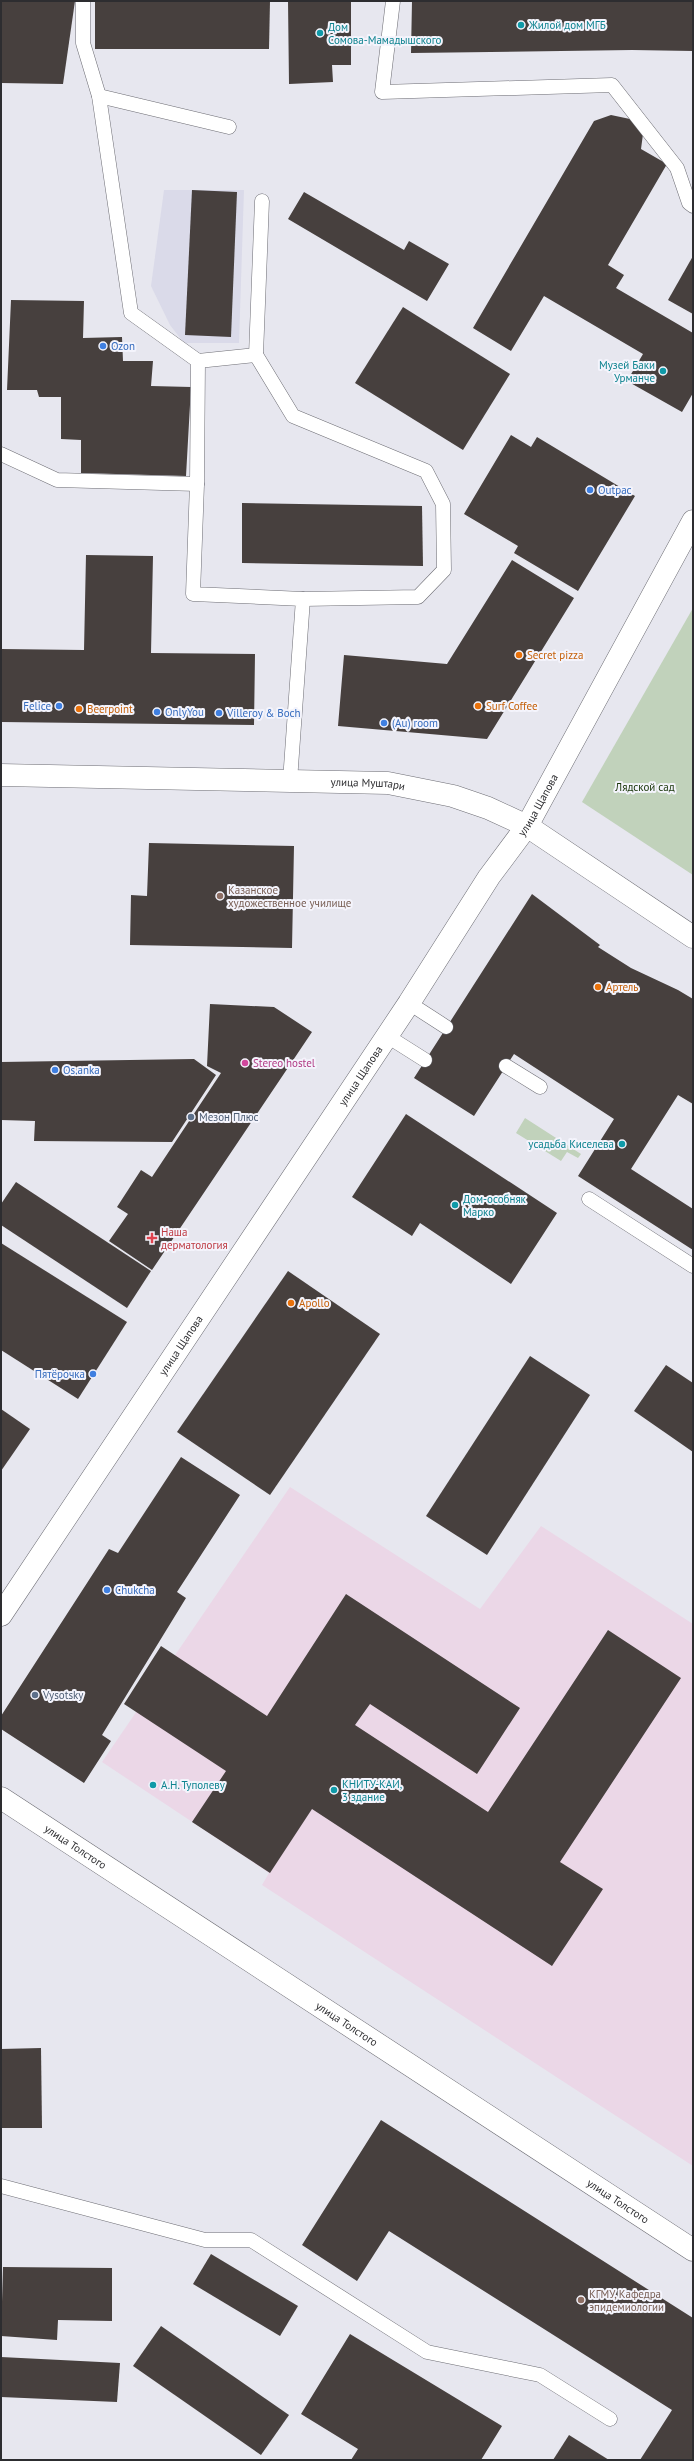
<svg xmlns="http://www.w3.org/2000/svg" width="694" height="2461" font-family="'PT Sans',sans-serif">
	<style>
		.built { fill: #dadae9 }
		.education { fill: #ebd7e7 }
		.green { fill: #c1d2bb }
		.building { fill: #47403e }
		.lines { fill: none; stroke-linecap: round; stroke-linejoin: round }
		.service-casing { stroke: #6d6d74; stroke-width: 15 }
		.minor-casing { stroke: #6d6d74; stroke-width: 23 }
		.service { stroke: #fff; stroke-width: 14 }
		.minor { stroke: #fff; stroke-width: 22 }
		.culture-dot { fill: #0f9aa8; stroke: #f4f4fc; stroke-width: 1.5 }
		.shop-dot { fill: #3f7fe0; stroke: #f4f4fc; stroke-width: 1.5 }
		.food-dot { fill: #e8710a; stroke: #f4f4fc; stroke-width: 1.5 }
		.education-dot { fill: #8d6e63; stroke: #f4f4fc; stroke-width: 1.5 }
		.hotel-dot { fill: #d1479c; stroke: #f4f4fc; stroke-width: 1.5 }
		.service-dot { fill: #5c6f8a; stroke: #f4f4fc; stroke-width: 1.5 }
		.health-dot { fill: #e0444e; stroke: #f4f4fc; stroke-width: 1.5 }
		.labels { text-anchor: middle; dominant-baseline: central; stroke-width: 4; stroke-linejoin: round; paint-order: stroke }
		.culture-label { font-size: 11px; fill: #0d838f; stroke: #f4f4fc; text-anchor: start }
		.shop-label { font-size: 11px; fill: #366cbe; stroke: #f4f4fc; text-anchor: start }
		.food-label { font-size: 11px; fill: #c56008; stroke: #f4f4fc; text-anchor: start }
		.street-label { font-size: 11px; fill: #2d2d30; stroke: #f4f4fc }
		.park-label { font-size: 11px; fill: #173407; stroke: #f4f4fc }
		.education-label { font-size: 11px; fill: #785e54; stroke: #f4f4fc; text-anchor: start }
		.hotel-label { font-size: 11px; fill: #b23c85; stroke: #f4f4fc; text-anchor: start }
		.service-label { font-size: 11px; fill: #4e5e75; stroke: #f4f4fc; text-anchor: start }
		.health-label { font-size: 11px; fill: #be3a42; stroke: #f4f4fc; text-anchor: start }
	</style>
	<rect width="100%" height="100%" fill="#e7e7ef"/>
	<polygon class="built" points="164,190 244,190 239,343 184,343 170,325 151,286"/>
	<polygon class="education" points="290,1487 480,1609 541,1526 693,1624 693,2166 262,1885 269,1873 102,1762"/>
	<g class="green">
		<polygon points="693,608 693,875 582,802"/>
		<polygon points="525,1118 581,1154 578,1158 567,1152 561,1161 516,1133"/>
	</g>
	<g class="building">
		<polygon points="1,1 75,1 63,84 1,83"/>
		<polygon points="95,1 270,1 269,49 95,49"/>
		<polygon points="288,1 351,1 351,65 332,65 333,82 289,84"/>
		<polygon points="412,1 693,1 693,51 632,50 411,53"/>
		<polygon points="611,115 630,119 643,134 641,149 667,164 608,265 624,275 616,288 693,333 693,393 682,412 627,381 643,354 544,296 511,351 473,328 594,121"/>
		<polygon points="192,190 237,192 231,337 185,335"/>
		<polygon points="304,192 404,250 409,241 449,264 427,301 288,219"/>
		<polygon points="693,256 693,314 668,300"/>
		<polygon points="11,300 84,301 83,338 122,337 123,361 153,361 151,386 191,387 186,476 81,473 81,440 61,439 61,397 39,397 37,390 7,390"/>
		<polygon points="403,307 510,374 463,450 355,383"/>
		<polygon points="511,435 531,447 537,437 635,496 578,591 514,553 518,546 464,514"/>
		<polygon points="242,503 422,506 423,566 242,563"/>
		<polygon points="86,555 153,556 151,653 255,654 254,725 1,722 1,649 84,650"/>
		<polygon points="512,560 574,598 487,739 338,726 344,655 447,664"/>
		<polygon points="149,843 294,846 292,948 130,945 131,895 147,896"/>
		<polygon points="532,894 600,945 598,947 631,968 678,990 693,999 693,1104 678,1095 631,1169 693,1209 693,1250 578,1176 614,1119 514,1054 474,1116 414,1078"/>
		<polygon points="210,1004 274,1007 312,1032 152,1270 109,1241 128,1214 117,1207 141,1170 152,1177 221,1073 207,1066"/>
		<polygon points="194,1059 216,1075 172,1142 34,1141 35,1121 1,1120 1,1062"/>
		<polygon points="406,1114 557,1213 511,1284 420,1223 412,1236 352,1197"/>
		<polygon points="16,1182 151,1271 127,1308 1,1225 1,1204"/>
		<polygon points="1,1243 127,1322 78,1399 1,1350"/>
		<polygon points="288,1271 380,1334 270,1495 177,1432"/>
		<polygon points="530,1356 590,1395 487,1555 426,1516"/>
		<polygon points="666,1365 693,1383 693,1452 634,1411"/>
		<polygon points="1,1409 30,1429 1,1471"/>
		<polygon points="181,1457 240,1495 177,1592 186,1598 102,1735 111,1741 84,1783 1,1729 1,1716 109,1549 118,1553"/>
		<polygon points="346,1594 520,1708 477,1774 370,1704 355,1725 488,1812 608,1630 681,1678 560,1862 603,1889 552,1966 312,1809 270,1873 192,1822 226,1771 124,1704 161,1646 267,1716"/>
		<polygon points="41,2048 42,2128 1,2128 1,2049"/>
		<polygon points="381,2120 693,2318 693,2460 640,2460 672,2410 389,2231 357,2281 302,2245"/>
		<polygon points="211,2254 298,2306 280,2336 193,2284"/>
		<polygon points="3,2267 112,2268 112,2321 58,2320 57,2340 1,2336"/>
		<polygon points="161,2326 289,2415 261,2455 133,2366"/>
		<polygon points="350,2334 502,2426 481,2460 351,2460 358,2449 301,2414"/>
		<polygon points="1,2357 120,2363 117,2402 1,2397"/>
		<polygon points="569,2435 609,2460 553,2460"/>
	</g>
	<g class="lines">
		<g class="service-casing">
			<g id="service">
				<polyline points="393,1 382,92 612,85 677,168 689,203 693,206"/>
				<polyline points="99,96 229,127"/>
				<polyline points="256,355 293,416 426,471 443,504 444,570 418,597 303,599"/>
				<polyline points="198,361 256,355 262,201"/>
				<polyline points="1,454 57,480 197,484 198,361 131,313 99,96 83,43 83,1"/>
				<polyline points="197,484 193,594 303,599 290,781"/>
				<polyline points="409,1003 446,1027"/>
				<polyline points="387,1036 425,1060"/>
				<polyline points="506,1066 540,1087"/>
				<polyline points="589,1199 693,1266"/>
				<polyline points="1,2186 205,2240 251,2240 427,2352 540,2375 610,2419"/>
			</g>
		</g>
		<g class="minor-casing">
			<g id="minor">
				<path id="s1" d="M1 775 388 783 453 796 488 808 527 826 693 937"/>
				<path id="s2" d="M1 1615 409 1003 489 877 527 826 693 521"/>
				<path id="s3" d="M1 1798 693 2250"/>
			</g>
		</g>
		<use href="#service" class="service"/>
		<use href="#minor" class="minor"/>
	</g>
	<g class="culture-dot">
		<circle cx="521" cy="25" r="4"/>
		<circle cx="320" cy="33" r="4"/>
		<circle cx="663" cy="371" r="4"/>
		<circle cx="622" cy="1144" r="4"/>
		<circle cx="455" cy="1205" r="4"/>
		<circle cx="153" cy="1785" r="4"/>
		<circle cx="334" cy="1790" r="4"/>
	</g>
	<g class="shop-dot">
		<circle cx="103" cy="346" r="4"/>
		<circle cx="590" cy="490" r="4"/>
		<circle cx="59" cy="706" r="4"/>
		<circle cx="157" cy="712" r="4"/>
		<circle cx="219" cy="713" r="4"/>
		<circle cx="384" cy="723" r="4"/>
		<circle cx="55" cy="1070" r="4"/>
		<circle cx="93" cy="1374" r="4"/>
		<circle cx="107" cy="1590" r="4"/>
	</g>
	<g class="food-dot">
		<circle cx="519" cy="655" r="4"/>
		<circle cx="478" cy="706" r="4"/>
		<circle cx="79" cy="709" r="4"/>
		<circle cx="598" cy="987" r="4"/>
		<circle cx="291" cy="1303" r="4"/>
	</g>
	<g class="education-dot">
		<circle cx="220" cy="896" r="4"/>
		<circle cx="581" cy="2300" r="4"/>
	</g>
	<circle class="hotel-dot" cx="245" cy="1063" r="4"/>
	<g class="service-dot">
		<circle cx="191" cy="1117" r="4"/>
		<circle cx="35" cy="1695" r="4"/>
	</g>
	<path class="health-dot" d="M150 1232h4v4h4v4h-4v4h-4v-4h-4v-4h4z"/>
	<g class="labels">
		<g class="culture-label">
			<text x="529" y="25">Жилой дом МГБ</text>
			<text x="328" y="27">Дом<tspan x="328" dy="13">Сомова-Мамадышского</tspan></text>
			<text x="655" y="365" text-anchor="end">Музей Баки<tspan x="655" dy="13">Урманче</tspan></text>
			<text x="614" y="1144" text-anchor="end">усадьба Киселева</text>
			<text x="463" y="1199">Дом-особняк<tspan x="463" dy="13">Марко</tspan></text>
			<text x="342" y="1784">КНИТУ-КАИ,<tspan x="342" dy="13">3 здание</tspan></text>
			<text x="161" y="1785">А.Н. Туполеву</text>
		</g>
		<g class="shop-label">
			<text x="111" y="346">Ozon</text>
			<text x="598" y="490">Outpac</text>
			<text x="51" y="706" text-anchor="end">Felice</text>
			<text x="165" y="712">OnlyYou</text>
			<text x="227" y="713">Villeroy &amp; Boch</text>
			<text x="392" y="723">(Au) room</text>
			<text x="63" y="1070">Os.anka</text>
			<text x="85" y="1374" text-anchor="end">Пятёрочка</text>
			<text x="115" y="1590">Chukcha</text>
		</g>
		<g class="food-label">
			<text x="527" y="655">Secret pizza</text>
			<text x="486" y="706">Surf Coffee</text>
			<text x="87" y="709">Beerpoint</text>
			<text x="606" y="987">Артель</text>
			<text x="299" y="1303">Apollo</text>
		</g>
		<g class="street-label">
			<text stroke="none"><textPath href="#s1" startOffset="367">улица Муштари</textPath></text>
			<text stroke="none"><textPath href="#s2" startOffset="972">улица Щапова</textPath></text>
			<text stroke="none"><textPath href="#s2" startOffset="648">улица Щапова</textPath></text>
			<text stroke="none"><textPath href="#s2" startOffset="324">улица Щапова</textPath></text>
			<text stroke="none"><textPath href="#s3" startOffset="89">улица Толстого</textPath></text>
			<text stroke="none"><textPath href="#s3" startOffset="413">улица Толстого</textPath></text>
			<text stroke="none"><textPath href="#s3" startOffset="737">улица Толстого</textPath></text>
		</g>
		<g class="park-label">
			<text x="645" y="787">Лядской сад</text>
		</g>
		<g class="education-label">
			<text x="228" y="890">Казанское<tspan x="228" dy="13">художественное училище</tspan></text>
			<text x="589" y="2294">КГМУ, Кафедра<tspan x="589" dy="13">эпидемиологии</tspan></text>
		</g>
		<g class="hotel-label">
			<text x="253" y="1063">Stereo hostel</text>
		</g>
		<g class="service-label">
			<text x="199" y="1117">Мезон Плюс</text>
			<text x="43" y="1695">Vysotsky</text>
		</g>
		<g class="health-label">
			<text x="161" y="1232">Наша<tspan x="161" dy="13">дерматология</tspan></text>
		</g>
	</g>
	<rect width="694" height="2461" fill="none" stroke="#2d2d30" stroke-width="4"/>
</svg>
